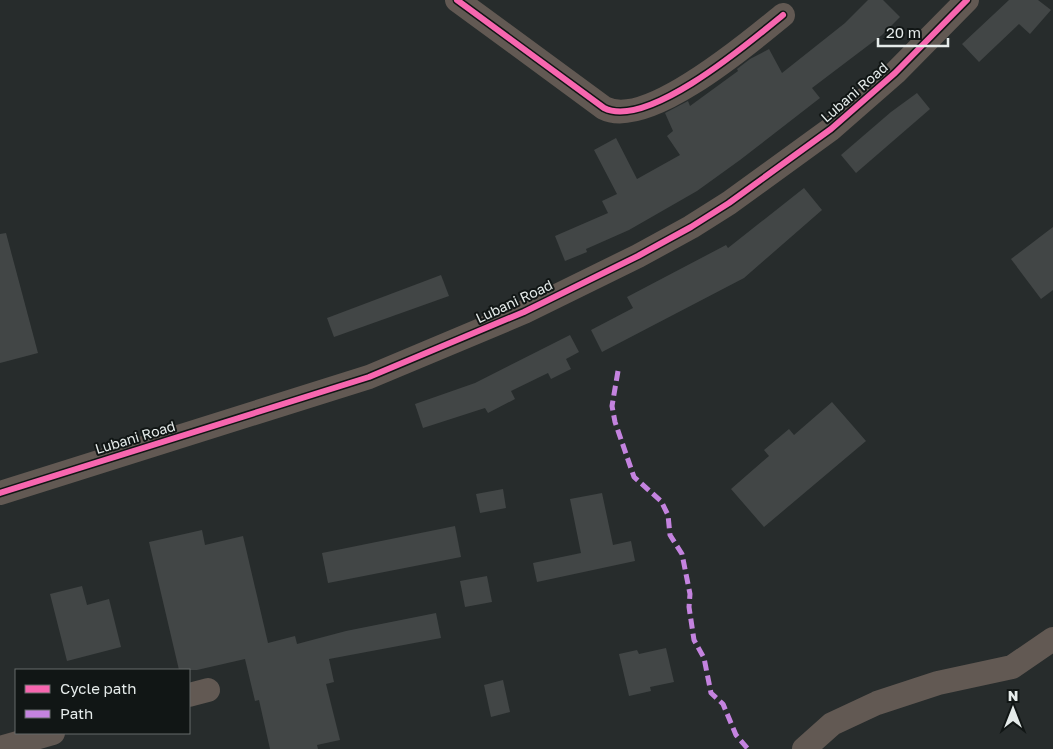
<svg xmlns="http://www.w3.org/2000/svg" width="1053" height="749" font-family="'Golos Text',sans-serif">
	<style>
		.building { fill: #424646 }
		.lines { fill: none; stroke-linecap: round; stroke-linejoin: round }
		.minor { stroke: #625953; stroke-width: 24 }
		.quiet { stroke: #c483df; stroke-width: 5; stroke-dasharray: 10 5; stroke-linecap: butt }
		.cycleway-casing { stroke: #111615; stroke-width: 9 }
		.cycleway { stroke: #f766af; stroke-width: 6 }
		.labels { text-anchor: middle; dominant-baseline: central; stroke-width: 4; stroke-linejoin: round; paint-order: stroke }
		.street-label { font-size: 14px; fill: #e5ebea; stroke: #111615 }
	</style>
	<rect width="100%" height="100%" fill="#272c2c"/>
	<g class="building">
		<polygon points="868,0 883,0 900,17 882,35 812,88 820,98 740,160 697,191 629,230 586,249 587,252 565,261 555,236 608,213 602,201 617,194 594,150 616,138 637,179 680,155 667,136 673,131 665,113 688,101 690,106 738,71 737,69 750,59 769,49 782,73 845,23"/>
		<polygon points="1009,0 1038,0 1051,10 1030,34 1019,24 979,62 962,44"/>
		<polygon points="917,93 930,109 856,173 841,155 891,112"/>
		<polygon points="804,188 822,210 744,278 602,352 591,330 633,308 627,297 726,245 728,248"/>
		<polygon points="1053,227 1053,290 1041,299 1011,259"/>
		<polygon points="6,233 38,353 0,363 0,234"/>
		<polygon points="441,275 449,296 334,337 327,318"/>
		<polygon points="570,335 579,352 566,359 571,369 551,379 548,373 511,391 515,399 488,413 485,408 423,428 415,404 475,383"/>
		<polygon points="832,402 866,441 764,527 731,489 769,456 764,450 789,429 794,435"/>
		<polygon points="503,489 506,508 480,513 476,494"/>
		<polygon points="602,493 613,545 631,541 635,561 537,582 533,563 581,553 570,499"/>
		<polygon points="455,526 461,557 328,583 322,553"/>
		<polygon points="202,530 205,545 243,536 268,643 295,636 297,644 346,631 436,613 441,638 329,659 334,682 326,684 340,740 317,745 318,749 270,749 259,700 255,701 245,659 197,670 179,670 149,542"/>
		<polygon points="487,576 492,602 465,607 460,581"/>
		<polygon points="82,586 87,605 109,599 121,647 67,661 50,594"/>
		<polygon points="666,648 674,682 650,687 651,691 629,696 619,654 637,650 639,654"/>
		<polygon points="503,680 510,712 491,717 484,685"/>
	</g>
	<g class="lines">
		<g class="minor">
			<path d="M457 0 604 108C647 130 750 42 783 15"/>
			<polyline points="0,493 369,377 524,312 638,256 691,227 729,203 831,129 895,73 967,0"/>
			<polyline points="189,695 208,690"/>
			<polyline points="0,748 53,733"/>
			<polyline points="804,749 832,724 877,703 938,683 1012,667 1053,639"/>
		</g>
		<polyline class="quiet" points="618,371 612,406 615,422 634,477 661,501 668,515 670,535 682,554 690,594 689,607 694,640 704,658 711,693 723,704 736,735 748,749"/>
		<g class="cycleway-casing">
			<g id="cycleway">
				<path d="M457 0 604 108C647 130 750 42 783 15"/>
				<polyline points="0,493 369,377 524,312 638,256 691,227 729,203 831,129 895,73 967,0"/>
			</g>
		</g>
		<use href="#cycleway" class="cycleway"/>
	</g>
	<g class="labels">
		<g class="street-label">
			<text transform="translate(854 92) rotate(-41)">Lubani Road</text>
			<text transform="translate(514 301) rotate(-25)">Lubani Road</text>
			<text transform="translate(135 437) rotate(-17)">Lubani Road</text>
		</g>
	</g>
	<rect x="15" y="669" width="175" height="65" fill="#111615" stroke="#666b6a"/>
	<rect x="25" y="685" width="25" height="8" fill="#f766af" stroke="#666b6a"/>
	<text x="60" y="694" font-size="15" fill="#e5ebea">Cycle path</text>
	<rect x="25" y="710" width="25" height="8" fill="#c483df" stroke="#666b6a"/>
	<text x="60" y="719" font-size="15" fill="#e5ebea">Path</text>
	<g transform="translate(1013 709)" stroke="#111615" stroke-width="4" paint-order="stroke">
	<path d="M0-4L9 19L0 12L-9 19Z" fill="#e5ebea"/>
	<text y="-8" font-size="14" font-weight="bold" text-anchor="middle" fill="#e5ebea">N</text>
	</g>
	<path d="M878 38v8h70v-8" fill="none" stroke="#e5ebea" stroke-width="2.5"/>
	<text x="886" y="38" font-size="15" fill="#e5ebea" stroke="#111615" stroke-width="4" paint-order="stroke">20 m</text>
</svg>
